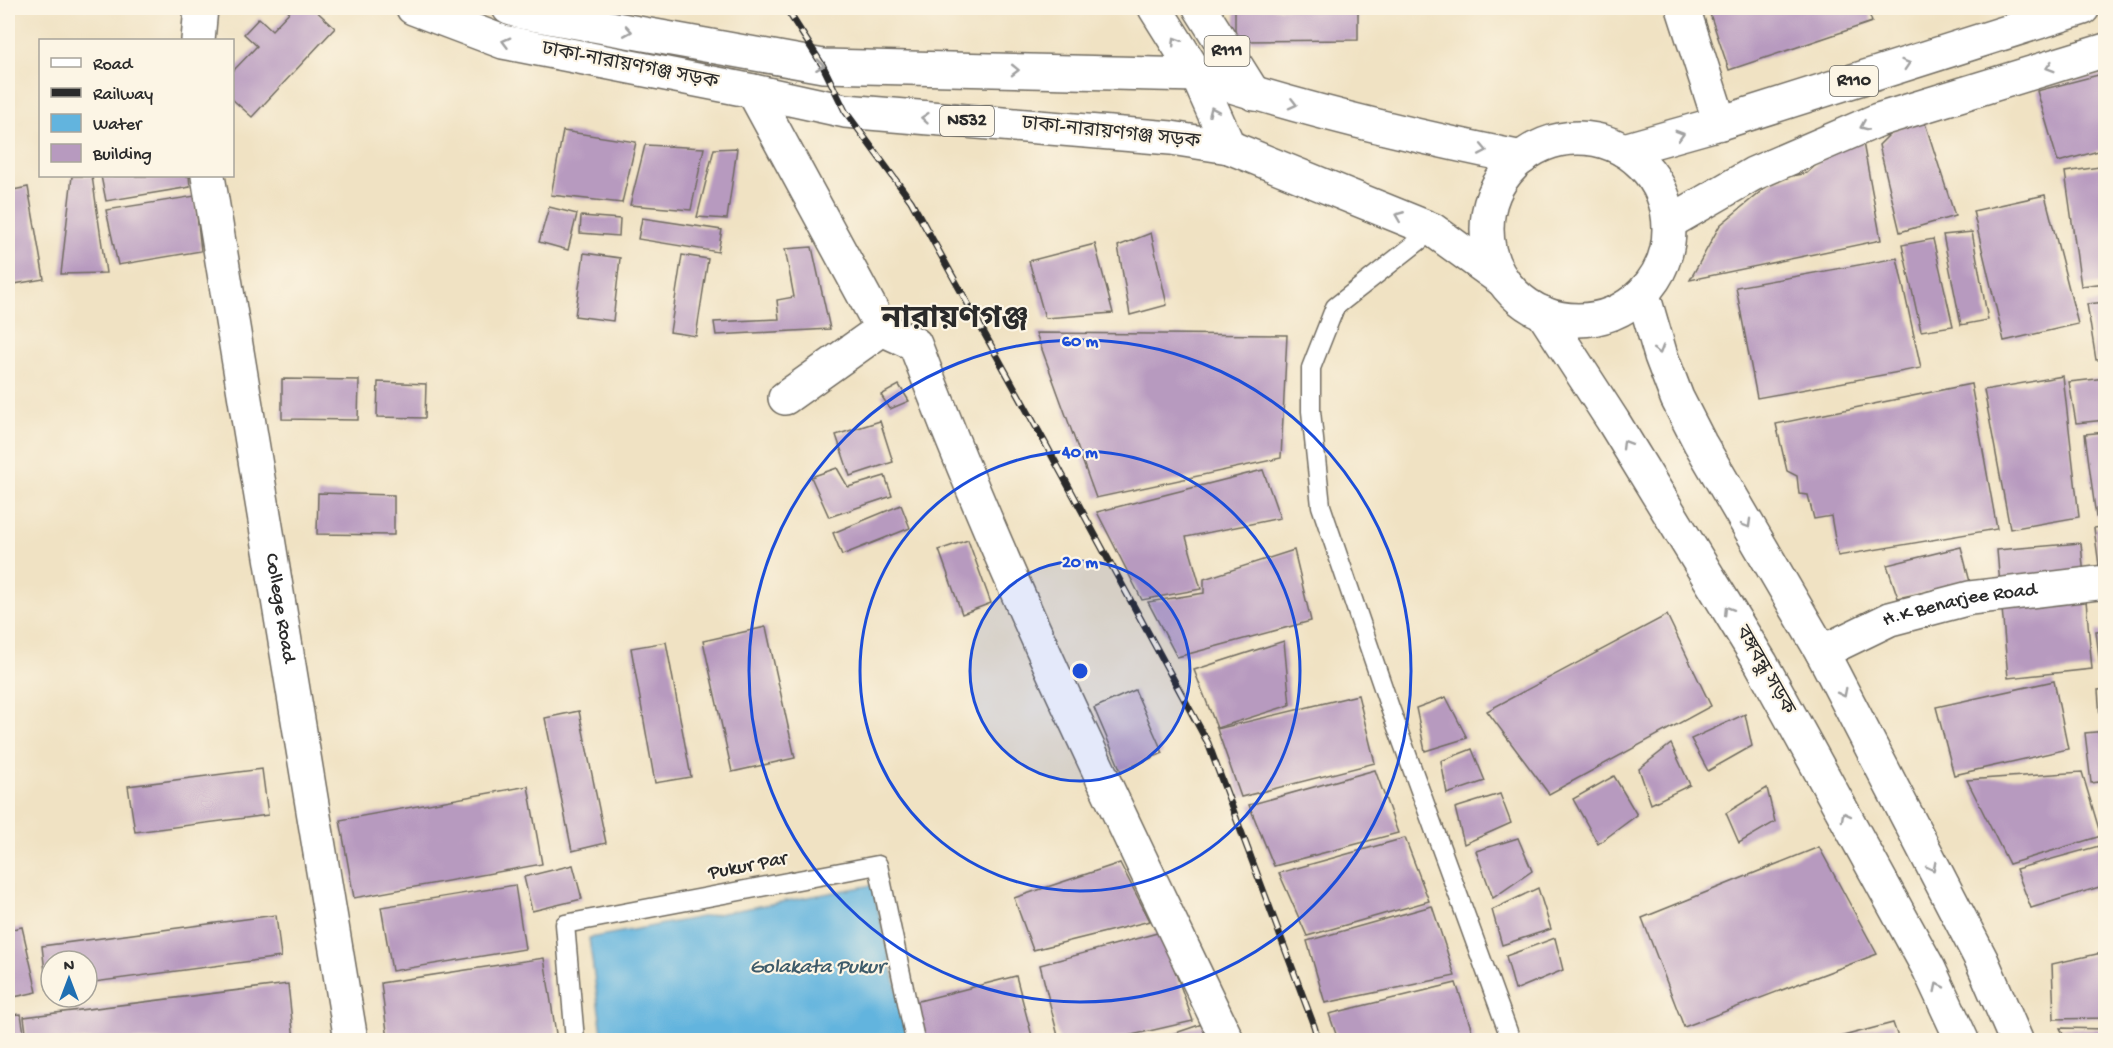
<svg xmlns="http://www.w3.org/2000/svg" width="2113" height="1048" font-family="'Gochi Hand','Noto Sans Bengali',sans-serif">
	<style>
		.water { fill: #62b4de; stroke: #467084; stroke-width: 1.5 }
		.building { fill: #b79abf }
		.lines { fill: none; stroke-linecap: round; stroke-linejoin: round }
		.service-casing { stroke: #706b60; stroke-width: 21 }
		.minor-casing { stroke: #706b60; stroke-width: 36 }
		.secondary-casing { stroke: #706b60; stroke-width: 36 }
		.primary-casing { stroke: #706b60; stroke-width: 36 }
		.trunk-casing { stroke: #706b60; stroke-width: 36 }
		.service { stroke: #fff; stroke-width: 18 }
		.minor { stroke: #fff; stroke-width: 33 }
		.secondary { stroke: #fff; stroke-width: 33 }
		.primary { stroke: #fff; stroke-width: 33 }
		.trunk { stroke: #fff; stroke-width: 33 }
		.rail-casing { stroke: #2b2b2b; stroke-width: 7 }
		.rail { stroke: #fcf5e5; stroke-width: 4.5; stroke-dasharray: 14; stroke-linecap: butt }
		.oneway { stroke: #a0a0a0 }
		.ring { fill: none; stroke: #1d4ed8; stroke-width: 3 }
		.labels { text-anchor: middle; dominant-baseline: central; stroke-width: 4.5; stroke-linejoin: round; paint-order: stroke }
		.shield { fill: #fcf5e5; stroke: #6a6863; stroke-width: 1.5 }
		.shield-label { font-size: 18px; font-weight: bold; fill: #2b2b2b }
		.street-label { font-size: 20px; fill: #2b2b2b; stroke: #fcf5e5 }
		.water-label { font-size: 21px; font-style: italic; fill: #3e5b6a; stroke: #fcf5e5 }
		.town-label { font-size: 32px; font-weight: bold; fill: #2b2b2b; stroke: #fcf5e5 }
		.centre { fill: #1d4ed8; stroke: #fcf5e5; stroke-width: 3 }
		.ring-label { font-size: 18px; text-anchor: middle; font-weight: bold; fill: #1d4ed8; stroke: #fcf5e5; stroke-width: 4.5; stroke-linejoin: round; paint-order: stroke }
	</style>
	<rect width="100%" height="100%" fill="#fcf5e5"/>
	<filter id="ink" filterUnits="userSpaceOnUse"><feTurbulence type="fractalNoise" baseFrequency=".0167" numOctaves="2"/><feDisplacementMap in="SourceGraphic" scale="12" xChannelSelector="R" yChannelSelector="G"/><feConvolveMatrix kernelMatrix="1 2 1 2 8 2 1 2 1" color-interpolation-filters="sRGB"/></filter>
	<filter id="wash" filterUnits="userSpaceOnUse"><feTurbulence type="fractalNoise" baseFrequency=".008" numOctaves="4" result="noise"/><feDisplacementMap in="SourceGraphic" scale="24" xChannelSelector="R" yChannelSelector="G"/><feGaussianBlur stdDeviation="1.35" result="paint"/><feColorMatrix in="noise" values="0 0 0 0 0 0 0 0 0 0 0 0 0 0 0 0 0 1.4 0 .05"/><feComposite in="paint" operator="in"/></filter>
	<g filter="url(#wash)">
		<rect width="100%" height="100%" fill="#f0e2c3"/>
		<polygon class="water" points="872,885 909,1040 603,1040 589,938"/>
		<g id="blocks">
			<g class="building">
				<polygon points="293,8 313,8 335,28 252,117 232,99 232,72 257,46 244,34 259,18 272,30"/>
				<polygon points="1235,8 1358,8 1358,40 1235,41"/>
				<polygon points="1720,8 1867,8 1872,22 1729,70 1709,11"/>
				<polygon points="2106,73 2106,149 2058,162 2037,91"/>
				<polygon points="1920,119 1925,123 1955,216 1900,232 1879,145 1894,130"/>
				<polygon points="563,131 636,142 622,203 551,195"/>
				<polygon points="1862,137 1881,240 1690,280 1720,225 1776,179 1807,173 1833,149"/>
				<polygon points="645,145 704,148 691,210 630,205"/>
				<polygon points="737,148 727,219 697,217 714,149"/>
				<polygon points="2106,166 2106,283 2081,286 2065,172"/>
				<polygon points="72,176 92,176 106,273 61,274"/>
				<polygon points="101,176 189,176 190,187 106,201"/>
				<polygon points="28,187 44,279 8,285 8,191"/>
				<polygon points="2045,195 2078,324 2004,341 1973,211"/>
				<polygon points="195,196 201,251 118,265 106,210"/>
				<polygon points="549,207 577,214 568,250 539,242"/>
				<polygon points="581,216 620,219 619,236 580,233"/>
				<polygon points="642,218 722,230 718,252 638,239"/>
				<polygon points="1972,232 1988,320 1961,325 1943,235"/>
				<polygon points="1151,233 1167,305 1130,315 1118,246"/>
				<polygon points="1933,239 1953,326 1921,331 1902,245"/>
				<polygon points="1095,244 1113,313 1045,318 1029,261"/>
				<polygon points="812,247 830,329 716,335 714,322 779,319 777,300 794,297 785,249"/>
				<polygon points="584,253 620,258 613,321 575,316"/>
				<polygon points="682,255 708,259 696,336 670,332"/>
				<polygon points="1897,258 1921,368 1757,398 1736,287"/>
				<polygon points="2106,302 2106,359 2096,360 2087,304"/>
				<polygon points="1036,333 1287,335 1281,458 1096,498"/>
				<polygon points="2063,376 2079,517 2010,529 1984,390"/>
				<polygon points="2106,378 2106,420 2076,423 2069,382"/>
				<polygon points="282,379 359,380 358,420 282,419"/>
				<polygon points="378,382 426,384 425,418 377,417"/>
				<polygon points="1971,384 1997,529 1838,556 1831,516 1814,519 1808,495 1799,494 1797,476 1787,471 1776,424"/>
				<polygon points="899,385 909,401 890,409 881,395"/>
				<polygon points="880,421 893,462 850,476 836,435"/>
				<polygon points="2106,432 2106,516 2096,517 2085,434"/>
				<polygon points="837,468 848,487 885,476 892,496 829,517 811,477"/>
				<polygon points="1263,470 1280,518 1186,537 1201,589 1142,600 1097,512"/>
				<polygon points="318,493 394,495 394,535 317,534"/>
				<polygon points="901,505 910,528 842,555 833,533"/>
				<polygon points="2106,526 2106,572 2100,573 2094,528"/>
				<polygon points="968,540 991,603 962,614 939,550"/>
				<polygon points="2081,543 2092,669 2008,678 1997,550"/>
				<polygon points="1961,547 1970,582 1898,598 1887,565"/>
				<polygon points="1294,550 1311,621 1177,657 1148,602 1204,593 1204,579"/>
				<polygon points="1667,615 1711,706 1549,794 1487,711"/>
				<polygon points="766,627 795,758 732,772 703,641"/>
				<polygon points="2106,630 2106,677 2101,677 2096,631"/>
				<polygon points="1284,641 1290,705 1217,728 1194,670"/>
				<polygon points="666,642 691,777 655,783 631,648"/>
				<polygon points="2054,681 2068,749 1954,775 1936,707"/>
				<polygon points="2106,689 2106,716 2100,717 2098,690"/>
				<polygon points="1135,690 1163,753 1121,771 1094,708"/>
				<polygon points="1358,695 1375,763 1241,797 1217,729"/>
				<polygon points="1446,697 1467,738 1425,751 1416,708"/>
				<polygon points="579,711 606,843 572,851 545,718"/>
				<polygon points="1745,714 1752,746 1708,771 1691,739"/>
				<polygon points="2106,731 2106,781 2091,783 2085,733"/>
				<polygon points="1671,744 1690,785 1651,804 1639,769"/>
				<polygon points="1472,749 1485,781 1447,794 1441,761"/>
				<polygon points="262,769 268,815 135,832 128,786"/>
				<polygon points="1375,770 1398,833 1274,866 1249,805"/>
				<polygon points="2082,772 2101,836 2009,864 1967,780"/>
				<polygon points="1614,776 1637,815 1598,844 1573,799"/>
				<polygon points="528,786 542,864 354,898 340,820"/>
				<polygon points="1767,788 1775,822 1739,843 1726,813"/>
				<polygon points="1500,794 1511,823 1464,844 1455,808"/>
				<polygon points="1405,838 1429,901 1307,936 1279,873"/>
				<polygon points="1518,838 1532,871 1493,898 1476,851"/>
				<polygon points="2106,844 2106,885 2031,908 2016,869"/>
				<polygon points="1819,847 1877,954 1684,1027 1642,918"/>
				<polygon points="1120,863 1150,921 1033,950 1014,898"/>
				<polygon points="573,865 582,899 532,911 524,877"/>
				<polygon points="515,885 525,949 392,971 381,907"/>
				<polygon points="1538,888 1551,929 1502,945 1492,910"/>
				<polygon points="1432,906 1455,976 1325,1003 1307,941"/>
				<polygon points="276,915 281,957 87,983 87,961 51,961 51,988 47,989 42,946"/>
				<polygon points="22,927 37,992 14,997 8,971 8,930"/>
				<polygon points="1161,932 1193,1021 1110,1040 1059,1040 1040,965"/>
				<polygon points="1555,938 1563,970 1515,990 1506,956"/>
				<polygon points="2106,952 2106,1018 2054,1019 2052,964"/>
				<polygon points="544,958 557,1040 388,1040 381,983"/>
				<polygon points="1016,976 1033,1040 919,1040 911,1003"/>
				<polygon points="1456,983 1475,1040 1338,1040 1329,1014"/>
				<polygon points="288,984 294,1040 27,1040 24,1017"/>
				<polygon points="21,1014 25,1040 8,1040 8,1015"/>
				<polygon points="1205,1023 1212,1040 1155,1040"/>
				<polygon points="1893,1023 1899,1040 1828,1040"/>
				<polygon points="2060,1028 2106,1029 2106,1040 2066,1040"/>
			</g>
		</g>
	</g>
	<g filter="url(#ink)">
		<use href="#blocks" fill-opacity="0" stroke="#706b60" stroke-width="1.5"/>
		<g class="lines">
			<g class="service-casing">
				<g id="service">
					<polyline points="1433,230 1335,307 1311,368 1311,411 1321,506 1390,708 1511,1040"/>
					<polyline points="575,1040 565,924 878,865 915,1040"/>
				</g>
			</g>
			<g class="minor-casing">
				<g id="minor">
					<polyline points="1683,8 1720,123"/>
					<polyline points="198,40 201,8"/>
					<path d="M753 91 882 329 915 344C1005 583 1118 811 1227 1040"/>
					<path id="s1" d="M208 176 351 1040"/>
					<polyline points="785,398 882,329"/>
					<path id="s2" d="M1822 652 1890 619 1970 598 2106 582"/>
				</g>
			</g>
			<g class="secondary-casing">
				<g id="secondary">
					<polyline points="1643,294 1661,356 1677,398 1700,443 1822,652 1981,959 2016,1040"/>
					<polyline points="1543,313 1613,421 1761,663 1929,969 1962,1040"/>
				</g>
			</g>
			<g class="primary-casing">
				<g id="primary">
					<polyline points="1155,8 1197,75 1229,147"/>
					<polyline points="1200,8 1254,94"/>
					<polyline points="1624,150 1720,123 2083,8"/>
					<polyline points="1670,222 1753,174 1878,120 2106,50"/>
				</g>
			</g>
			<g class="trunk-casing">
				<g id="trunk">
					<polyline points="413,8 503,42 753,91 845,111 1171,138 1229,147 1433,230 1502,280"/>
					<path d="M509 8 521 12 823 66 1197 75C1303 110 1413 136 1522 158"/>
					<circle cx="1578" cy="229" r="91"/>
				</g>
			</g>
			<use href="#service" class="service"/>
			<use href="#minor" class="minor"/>
			<use href="#secondary" class="secondary"/>
			<use href="#primary" class="primary"/>
			<use href="#trunk" class="trunk"/>
			<g class="rail-casing">
				<polyline id="rail" points="786,8 823,66 845,111 911,201 1044,441 1208,743 1314,1026 1318,1040"/>
			</g>
			<use href="#rail" class="rail"/>
		</g>
		<defs><path id="oneway-chevron" d="M-2-3.5L2.5 0L-2 3.5" fill="none" stroke-width="1.6" stroke-linecap="round" stroke-linejoin="round" transform="scale(1.5)"/></defs>
		<g class="oneway">
			<use href="#oneway-chevron" transform="translate(628 31) rotate(10)"/>
			<use href="#oneway-chevron" transform="translate(1176 41) rotate(-122)"/>
			<use href="#oneway-chevron" transform="translate(506 42) rotate(-165)"/>
			<use href="#oneway-chevron" transform="translate(1906 64) rotate(-18)"/>
			<use href="#oneway-chevron" transform="translate(820 65) rotate(7)"/>
			<use href="#oneway-chevron" transform="translate(2050 67) rotate(163)"/>
			<use href="#oneway-chevron" transform="translate(1015 70) rotate(1)"/>
			<use href="#oneway-chevron" transform="translate(1293 104) rotate(14)"/>
			<use href="#oneway-chevron" transform="translate(1213 111) rotate(-114)"/>
			<use href="#oneway-chevron" transform="translate(925 118) rotate(-175)"/>
			<use href="#oneway-chevron" transform="translate(1864 126) rotate(157)"/>
			<use href="#oneway-chevron" transform="translate(1680 135) rotate(-16)"/>
			<use href="#oneway-chevron" transform="translate(1483 150) rotate(11)"/>
			<use href="#oneway-chevron" transform="translate(1399 216) rotate(-158)"/>
			<use href="#oneway-chevron" transform="translate(1659 350) rotate(73)"/>
			<use href="#oneway-chevron" transform="translate(1626 444) rotate(-121)"/>
			<use href="#oneway-chevron" transform="translate(1747 524) rotate(60)"/>
			<use href="#oneway-chevron" transform="translate(1728 610) rotate(-122)"/>
			<use href="#oneway-chevron" transform="translate(1843 693) rotate(63)"/>
			<use href="#oneway-chevron" transform="translate(1845 816) rotate(-119)"/>
			<use href="#oneway-chevron" transform="translate(1932 867) rotate(63)"/>
			<use href="#oneway-chevron" transform="translate(1938 987) rotate(-116)"/>
		</g>
	</g>
	<circle cx="1080" cy="671" r="110" fill="#1d4ed8" fill-opacity=".12"/>
	<g class="ring">
		<circle cx="1080" cy="671" r="110"/>
		<circle cx="1080" cy="671" r="220"/>
		<circle cx="1080" cy="671" r="331"/>
	</g>
	<g class="labels">
		<g class="shield">
			<rect x="1204.5" y="36" width="45" height="30" rx="4.5"/>
			<rect x="1830" y="66" width="48" height="30" rx="4.5"/>
			<rect x="940" y="106" width="54" height="30" rx="4.5"/>
		</g>
		<g class="shield-label">
			<text x="1227" y="51">R111</text>
			<text x="1854" y="81">R110</text>
			<text x="967" y="121">N532</text>
		</g>
		<g class="street-label">
			<text transform="translate(630 67) rotate(11)">ঢাকা-নারায়ণগঞ্জ সড়ক</text>
			<text transform="translate(1111 134) rotate(6)">ঢাকা-নারায়ণগঞ্জ সড়ক</text>
			<text stroke="none"><textPath href="#s2" startOffset="147">H.K Benarjee Road</textPath></text>
			<text stroke="none"><textPath href="#s1" startOffset="438">College Road</textPath></text>
			<text transform="translate(1764 671) rotate(60)">বঙ্গবন্ধু সড়ক</text>
			<text transform="translate(748 867) rotate(-11)">Pukur Par</text>
		</g>
		<g class="water-label">
			<text x="817" y="968">Golakata Pukur</text>
		</g>
		<g class="town-label">
			<text x="955" y="321">নারায়ণগঞ্জ</text>
		</g>
	</g>
	<circle cx="1080" cy="671" r="9" class="centre"/>
	<g class="ring-label">
		<text x="1080" y="346">60 m</text>
		<text x="1080" y="457">40 m</text>
		<text x="1080" y="567">20 m</text>
	</g>
	<rect width="2113" height="1048" fill="none" stroke="#fcf5e5" stroke-width="30"/>
	<rect x="39" y="39" width="195" height="138" fill="#fcf5e5" stroke="#a8a49b" stroke-width="1.5"/>
	<rect x="51" y="58" width="30" height="9" fill="#ffffff" stroke="#a8a49b" stroke-width="1.5"/>
	<text x="93" y="69" font-size="18" fill="#2b2b2b">Road</text>
	<rect x="51" y="88" width="30" height="9" fill="#2b2b2b" stroke="#a8a49b" stroke-width="1.5"/>
	<text x="93" y="99" font-size="18" fill="#2b2b2b">Railway</text>
	<rect x="51" y="114" width="30" height="18" fill="#62b4de" stroke="#a8a49b" stroke-width="1.5"/>
	<text x="93" y="129" font-size="18" fill="#2b2b2b">Water</text>
	<rect x="51" y="144" width="30" height="18" fill="#b79abf" stroke="#a8a49b" stroke-width="1.5"/>
	<text x="93" y="159" font-size="18" fill="#2b2b2b">Building</text>
	<g transform="translate(69 979)"><circle r="28" fill="#fcf5e5" stroke="#a8a49b" stroke-width="1.5"/>
	<path d="M0-4.5L10 22L0 15L-10 22Z" fill="#1f6fb2"/>
	<text y="-9" font-size="16" font-weight="bold" text-anchor="middle" fill="#2b2b2b">N</text>
	</g>
</svg>
